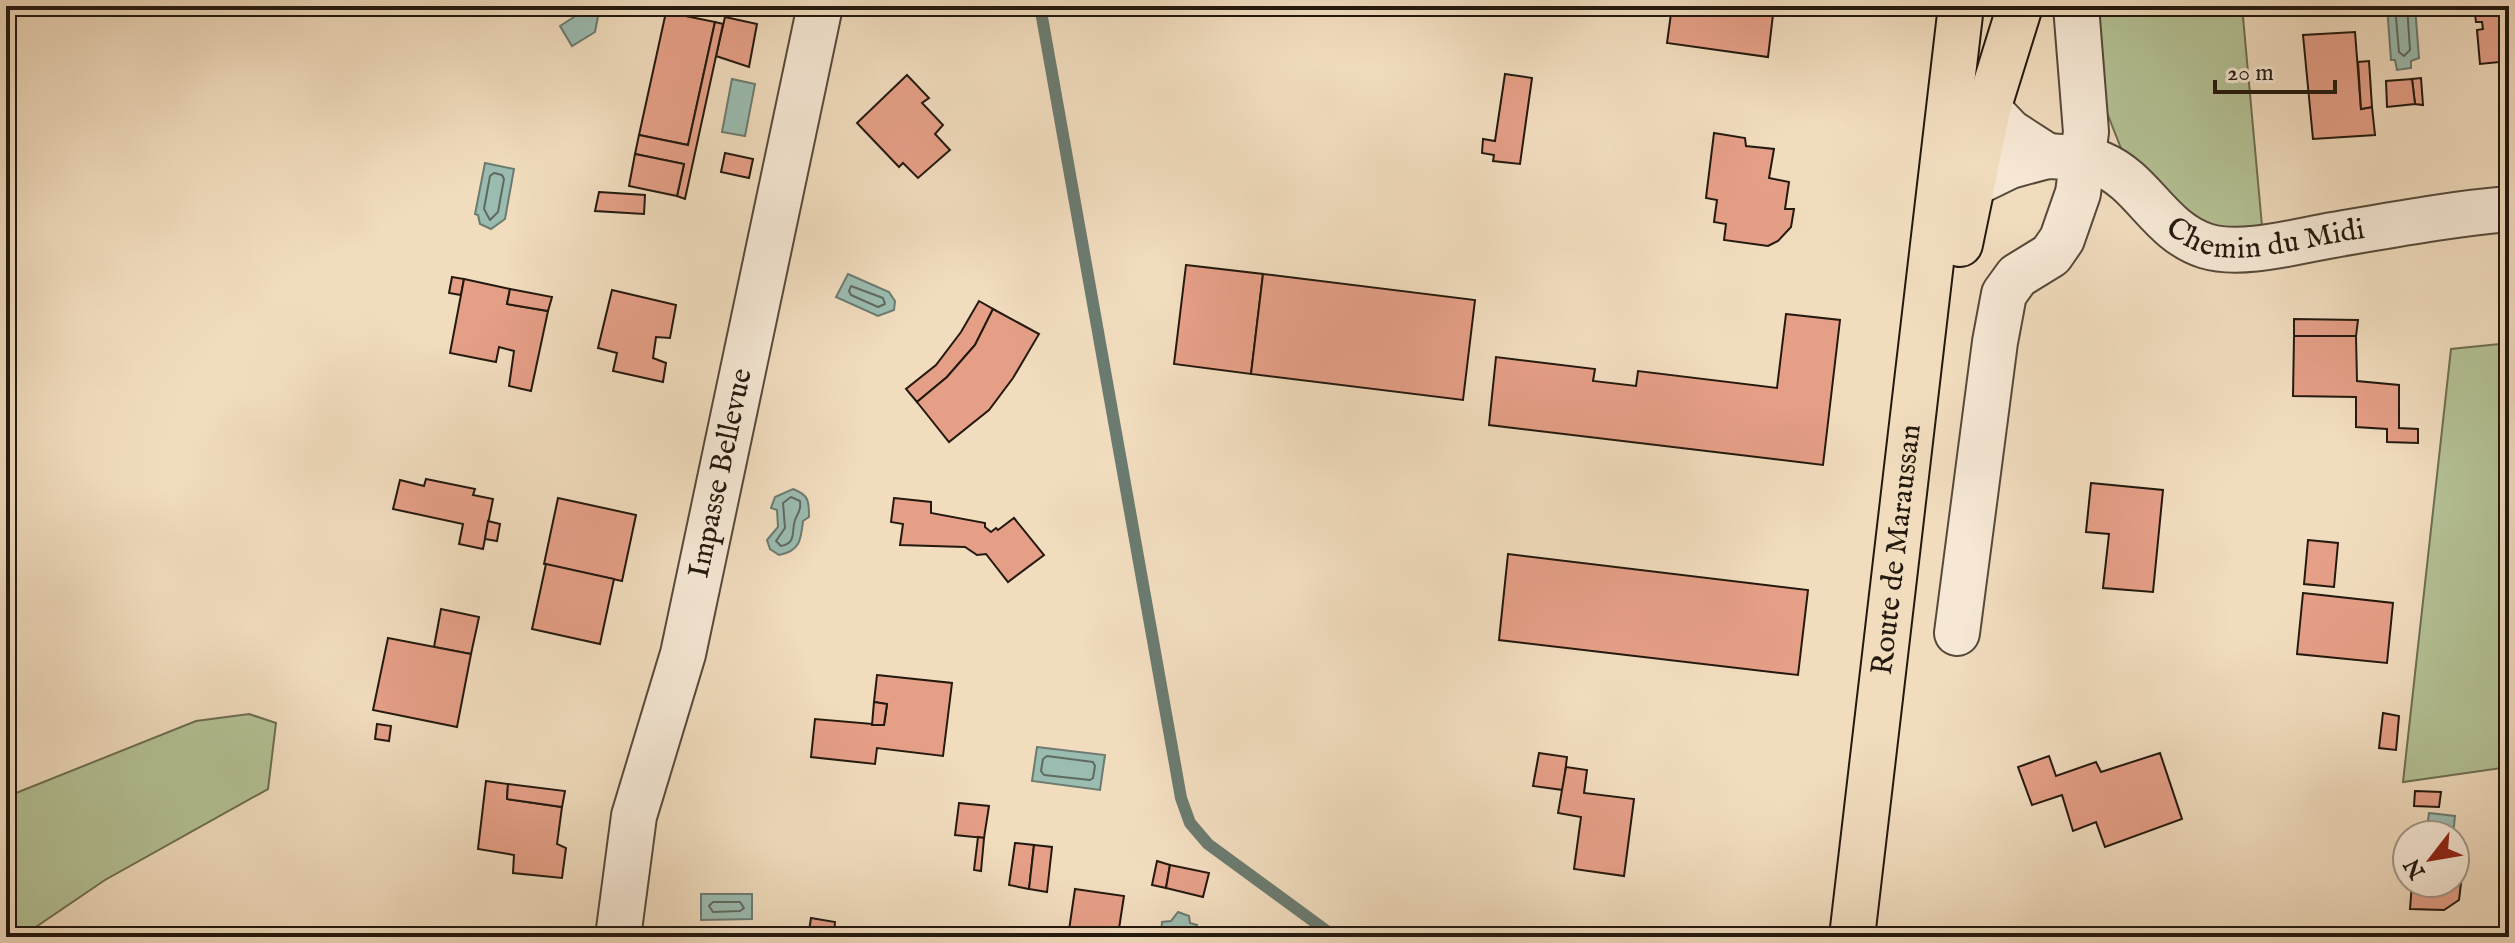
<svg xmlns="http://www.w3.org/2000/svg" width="2515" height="943" font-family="'IM FELL English',serif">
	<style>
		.green { fill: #b4c296; stroke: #6c6e52; stroke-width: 2 }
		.water { fill: #9bbcb1; stroke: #6b7b70; stroke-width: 2 }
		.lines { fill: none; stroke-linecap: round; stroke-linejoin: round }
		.shore { stroke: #5f6a60; stroke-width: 2 }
		.stream { stroke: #6b7b70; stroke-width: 12 }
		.building { fill: #e59f87; stroke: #23190e; stroke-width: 2 }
		.minor-casing { stroke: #564a3a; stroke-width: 48 }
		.major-casing { stroke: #23190e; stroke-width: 48 }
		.minor { stroke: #f6e8d5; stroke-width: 44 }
		.major { stroke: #f1dcbe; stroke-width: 44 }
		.labels { text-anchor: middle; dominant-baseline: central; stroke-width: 6; stroke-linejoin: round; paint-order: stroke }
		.street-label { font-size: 30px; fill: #23190e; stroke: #f6e8d5 }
	</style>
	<rect width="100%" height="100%" fill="#f1dcbe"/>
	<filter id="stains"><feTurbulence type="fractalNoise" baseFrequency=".0025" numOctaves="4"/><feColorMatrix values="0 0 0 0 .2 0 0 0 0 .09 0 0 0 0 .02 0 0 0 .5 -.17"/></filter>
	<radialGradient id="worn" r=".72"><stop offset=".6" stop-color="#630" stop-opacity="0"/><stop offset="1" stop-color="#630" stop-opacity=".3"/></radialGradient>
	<g class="green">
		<polygon points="2094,6 2242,6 2262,226 2241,230 2212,229 2183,209 2124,156 2104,105"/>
		<polygon points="2509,343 2509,767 2403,782 2451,349"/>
		<polygon points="249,714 276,723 268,789 105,880 21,937 6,937 6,797 196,721"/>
	</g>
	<g class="water">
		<polygon points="576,6 600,6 595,32 572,46 560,26 574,17"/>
		<polygon points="2387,6 2415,6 2419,58 2411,61 2411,68 2397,70 2395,60 2391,60"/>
		<polygon points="732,79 755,84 745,136 722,132"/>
		<polygon points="485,163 514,169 505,219 491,229 480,224 478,215 475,214"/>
		<polygon points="848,274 889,292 895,301 894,310 878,316 836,297"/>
		<path d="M793 489C809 495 809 501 809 517L803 521C801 540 800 551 779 555L770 549 767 540 778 527 777 510 771 508 775 497Z"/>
		<polygon points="1037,747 1105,755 1100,790 1032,781"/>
		<polygon points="2429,813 2455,816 2453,835 2426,835"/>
		<polygon points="701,894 752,894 752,919 701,920"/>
		<polygon points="1178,912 1189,916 1190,923 1197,925 1195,937 1161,937 1162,922 1171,921"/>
	</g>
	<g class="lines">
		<g class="shore">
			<polyline points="2395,6 2399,52 2404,56 2410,50 2407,6"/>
			<polygon points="494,173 502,175 504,179 498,212 490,220 484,209 490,176"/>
			<polygon points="851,286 883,298 885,304 878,307 851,295 849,291"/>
			<path d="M791 497 800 501C801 511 798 512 795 520 791 532 797 543 781 546L776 541 785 528 783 503Z"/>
			<polygon points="1047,756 1093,762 1095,766 1093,778 1090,780 1044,775 1041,771 1043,759"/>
			<polygon points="713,902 740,902 744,908 740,911 713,912 709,906"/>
		</g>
		<polyline class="stream" points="1040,6 1181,798 1190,823 1208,844 1335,937"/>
	</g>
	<g class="building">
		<polygon points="1672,6 1774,6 1768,57 1667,43"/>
		<polygon points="2474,6 2509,6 2509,61 2480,64 2477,30 2483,29 2482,22 2476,22"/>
		<polygon points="666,12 715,22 688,145 639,135"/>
		<polygon points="725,17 757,24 749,67 716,56"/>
		<polygon points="715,22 723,24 685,199 677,196 684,164 635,154 639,135 688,145"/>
		<polygon points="2355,32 2361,109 2372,107 2375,135 2313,139 2303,35"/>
		<polygon points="2369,61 2372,107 2361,109 2358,62"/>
		<polygon points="1505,74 1532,78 1520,164 1493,161 1494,155 1482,153 1483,139 1495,141"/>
		<polygon points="907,75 929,98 922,103 943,125 935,134 950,150 918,178 903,163 899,167 857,123"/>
		<polygon points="2421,78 2423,105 2415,104 2412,79"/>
		<polygon points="2412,79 2415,104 2387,107 2386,81"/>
		<polygon points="1714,133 1745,138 1746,146 1774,149 1769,178 1789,182 1785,209 1794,209 1791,227 1778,241 1768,246 1724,240 1726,224 1714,222 1717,200 1706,198"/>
		<polygon points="725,153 753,159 749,178 721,172"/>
		<polygon points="635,154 684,164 677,196 629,186"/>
		<polygon points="599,192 645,195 644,214 595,211"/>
		<polygon points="1186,265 1263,274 1251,374 1174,364"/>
		<polygon points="1263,274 1475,300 1463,400 1251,374"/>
		<polygon points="452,277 464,279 461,295 449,293"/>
		<polygon points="464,279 510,289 507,304 548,311 531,391 509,386 514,351 499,347 496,362 450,353"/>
		<polygon points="2509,279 2509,329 2505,329 2500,280"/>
		<polygon points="510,289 552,297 548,311 507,304"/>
		<polygon points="612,290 676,305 670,338 656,337 653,358 666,363 663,382 613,371 617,353 598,348"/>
		<polygon points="979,301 993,309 975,345 947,377 917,402 906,389 936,365 961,332"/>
		<polygon points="993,309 1039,334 1013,378 989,410 949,442 917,402 947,377 975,345"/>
		<polygon points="1786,314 1840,320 1823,465 1489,425 1496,357 1595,369 1593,381 1636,386 1638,371 1777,388"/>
		<polygon points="2294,319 2358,320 2356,336 2294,336"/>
		<polygon points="2294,336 2356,336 2357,381 2399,385 2399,428 2418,429 2418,443 2387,442 2387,429 2356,427 2356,397 2293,396"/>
		<polygon points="426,479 475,489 473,495 493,499 483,549 459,544 463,524 393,509 400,480 424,486"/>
		<polygon points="2091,483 2163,490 2153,592 2103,588 2109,534 2086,532"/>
		<polygon points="558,498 636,515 622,581 544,564"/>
		<polygon points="894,498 931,502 931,513 985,523 985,527 991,532 996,528 998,530 1014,518 1044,555 1008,582 986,554 977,555 965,547 900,545 903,524 891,522"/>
		<polygon points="488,521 500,524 497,541 485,539"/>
		<polygon points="2308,540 2338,543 2334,587 2304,584"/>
		<polygon points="1508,554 1808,590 1798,675 1499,640"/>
		<polygon points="546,564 614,579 600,644 532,629"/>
		<polygon points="2303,593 2393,603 2387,663 2297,654"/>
		<polygon points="441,609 479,617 471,654 434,647"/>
		<polygon points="388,638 471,654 457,727 373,710"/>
		<polygon points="877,675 952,683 943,756 877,748 875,764 811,757 815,719 884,725 887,704 874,702"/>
		<polygon points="874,702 887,704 884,725 872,725"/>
		<polygon points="2383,713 2399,716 2396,750 2379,748"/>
		<polygon points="377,724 391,726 389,741 375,739"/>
		<polygon points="1539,753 1567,757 1563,790 1533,786"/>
		<polygon points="2160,753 2182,819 2105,847 2096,822 2073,831 2062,795 2032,805 2018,767 2049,756 2056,776 2096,762 2101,772"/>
		<polygon points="1566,767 1587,770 1584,793 1634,799 1624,876 1574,869 1581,817 1558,813"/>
		<polygon points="486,781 508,784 507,799 562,807 557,844 566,848 562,878 513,873 514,855 478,849"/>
		<polygon points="508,784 565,791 562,807 507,799"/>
		<polygon points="2415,791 2441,792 2439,807 2414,806"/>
		<polygon points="959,803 989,806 984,838 955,835"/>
		<polygon points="978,837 984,838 981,871 974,870"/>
		<polygon points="1015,843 1034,845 1029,889 1009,885"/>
		<polygon points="1034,845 1052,847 1047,892 1029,889"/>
		<polygon points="1157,861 1170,865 1166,888 1152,885"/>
		<polygon points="1170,865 1209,873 1203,897 1166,888"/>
		<polygon points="2412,883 2461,883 2459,900 2444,910 2410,909"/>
		<polygon points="1075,889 1124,896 1118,935 1129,937 1068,937"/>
		<polygon points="811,918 835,922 834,934 852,937 808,937"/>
	</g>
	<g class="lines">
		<g class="minor-casing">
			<g id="minor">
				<path id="s1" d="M2047 156C2065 157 2084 157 2101 164 2144 182 2159 231 2206 246 2242 257 2297 241 2333 235 2392 225 2450 214 2509 209"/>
				<polyline points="1971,185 2010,166 2047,156 2010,132 1988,109"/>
				<polyline points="1957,633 1995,342 2004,294 2017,276 2051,255 2062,239 2078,193 2086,132 2076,6"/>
				<path id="s2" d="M618 937 634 816 683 654 820 6"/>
			</g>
		</g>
		<g class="major-casing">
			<g id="major">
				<polyline points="1960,244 1988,109 2020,6"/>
				<path id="s3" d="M1852 937 1961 6"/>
			</g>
		</g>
		<use href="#minor" class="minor"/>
		<use href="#major" class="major"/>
	</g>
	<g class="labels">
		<g class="street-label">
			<text stroke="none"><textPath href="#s1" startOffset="248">Chemin du Midi</textPath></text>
			<text stroke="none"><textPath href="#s2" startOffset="476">Impasse Bellevue</textPath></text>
			<text stroke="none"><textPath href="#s3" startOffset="390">Route de Maraussan</textPath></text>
		</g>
	</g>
	<rect width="2515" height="943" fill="none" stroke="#f1dcbe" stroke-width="32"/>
	<rect x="8" y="8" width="2499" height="927" fill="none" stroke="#23190e" stroke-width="4"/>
	<rect x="16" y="16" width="2483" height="911" fill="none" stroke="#23190e" stroke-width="2"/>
	<g transform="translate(2431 859) rotate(239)"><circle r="38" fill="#f6e8d5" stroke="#a29585" stroke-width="2"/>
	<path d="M0-6L14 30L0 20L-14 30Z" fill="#8f2418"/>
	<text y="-12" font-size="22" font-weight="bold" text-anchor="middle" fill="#23190e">N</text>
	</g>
	<path d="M2215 80v12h120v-12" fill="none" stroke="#23190e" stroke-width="4"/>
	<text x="2227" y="80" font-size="24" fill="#23190e" stroke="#f6e8d5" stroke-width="6" paint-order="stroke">20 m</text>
	<rect width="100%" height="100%" filter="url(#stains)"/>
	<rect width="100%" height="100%" fill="url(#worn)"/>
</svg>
